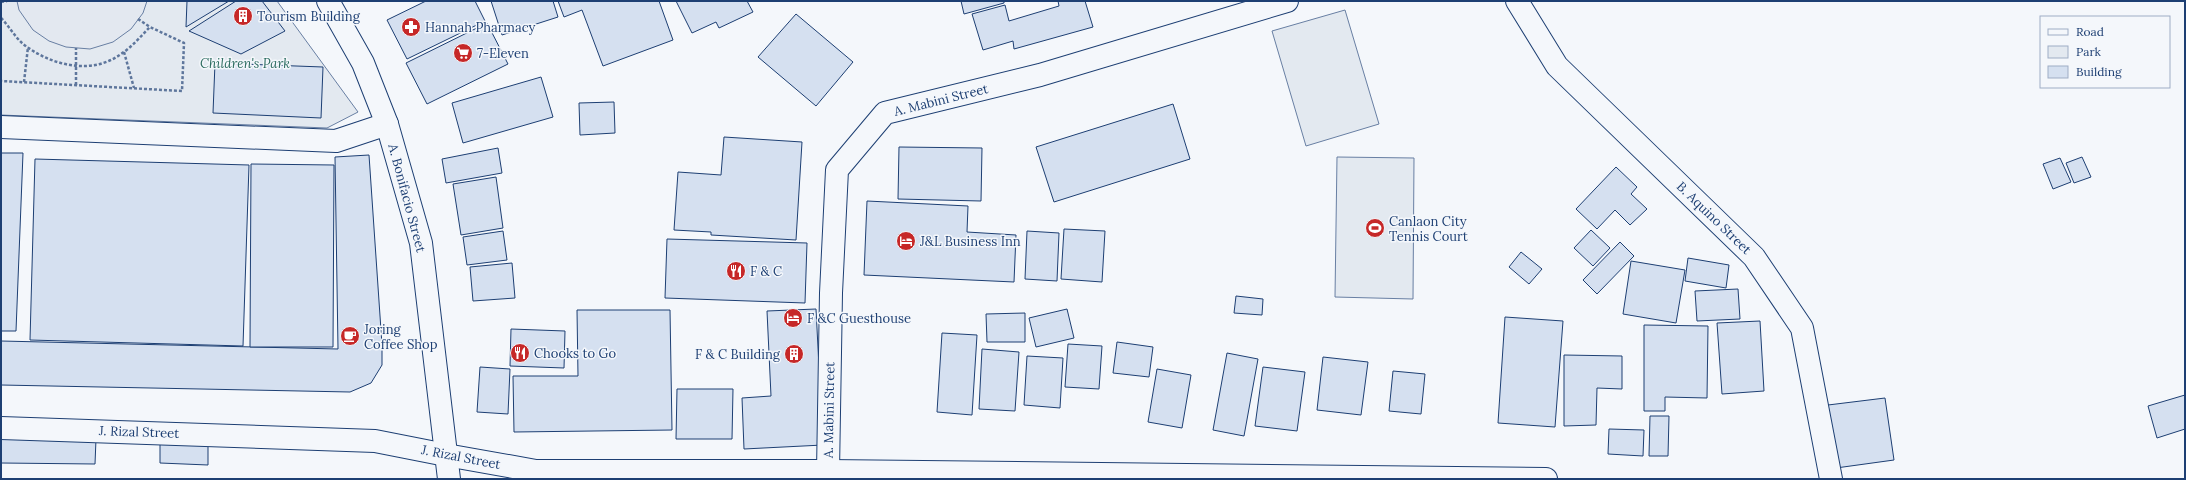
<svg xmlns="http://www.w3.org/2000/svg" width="2186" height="480" font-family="Lora,serif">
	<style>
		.green { fill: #e3e9f0; stroke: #687fa3 }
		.parking { fill: #e3e8f0; stroke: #687fa3 }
		.building { fill: #d5e0f0; stroke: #1d3f73 }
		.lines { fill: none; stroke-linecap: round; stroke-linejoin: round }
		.street-casing { stroke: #1d3f73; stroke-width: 24 }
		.secondary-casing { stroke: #1d3f73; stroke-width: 24 }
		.path { stroke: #5e769c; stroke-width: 2.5; stroke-dasharray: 3 2; stroke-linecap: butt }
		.street { stroke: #f4f7fb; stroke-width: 22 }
		.secondary { stroke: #f4f7fb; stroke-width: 22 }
		.labels { text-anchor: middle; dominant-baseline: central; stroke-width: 3; stroke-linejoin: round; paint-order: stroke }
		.poi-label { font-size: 13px; fill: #1d3f73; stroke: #f4f7fb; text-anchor: start }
		.park-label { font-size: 13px; font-style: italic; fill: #2c6c60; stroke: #f4f7fb }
		.street-label { font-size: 13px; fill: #1d3f73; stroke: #f4f7fb }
	</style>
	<rect width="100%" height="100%" fill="#f4f7fb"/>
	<g class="green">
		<polygon points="1,1 277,1 358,112 327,128 1,115"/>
		<polygon points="1345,10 1379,124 1306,146 1272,31"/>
		<polygon points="1337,157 1414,158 1413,299 1335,297"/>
	</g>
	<polygon class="parking" points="17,1 147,1 143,13 131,29 113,42 90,49 66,47 49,41 33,30 19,10"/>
	<g class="building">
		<polygon points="187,1 229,1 186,27"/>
		<polygon points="236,1 262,1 285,31 241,54 189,31"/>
		<polygon points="426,1 475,1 485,21 407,59 387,20"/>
		<polygon points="491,1 553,1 558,17 502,35"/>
		<polygon points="558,1 659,1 673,40 603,66 582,10 564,17"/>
		<polygon points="676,1 747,1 753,12 719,28 716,22 692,33"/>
		<polygon points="961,1 1004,1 1004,3 964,14"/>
		<polygon points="1058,1 1085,1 1093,27 1014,49 1013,41 983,50 972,14 1005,5 1009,21 1059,6"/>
		<polygon points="796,14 853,62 816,106 758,57"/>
		<polygon points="487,23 508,64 427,104 406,63"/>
		<polygon points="215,63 323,67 321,118 213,113"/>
		<polygon points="541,77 553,117 463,143 452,103"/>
		<polygon points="614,102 615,133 580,135 579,103"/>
		<polygon points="1173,104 1190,159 1054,202 1036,147"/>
		<polygon points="724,137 802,142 796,240 711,235 711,232 674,230 678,172 721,175"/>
		<polygon points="899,147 982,148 981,201 898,199"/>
		<polygon points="498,148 502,173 446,183 442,159"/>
		<polygon points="1,153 23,153 16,331 1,331"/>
		<polygon points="369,155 382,345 382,365 371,383 350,392 1,385 1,341 338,349 335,157"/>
		<polygon points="2082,157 2091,177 2074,183 2066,163"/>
		<polygon points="2060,158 2071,182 2053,189 2043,164"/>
		<polygon points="35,159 249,165 243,346 30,340"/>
		<polygon points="251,164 334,165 333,347 250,347"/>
		<polygon points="1616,167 1637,187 1631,194 1647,209 1630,225 1615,210 1597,229 1576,209"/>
		<polygon points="496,177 503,228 461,235 453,184"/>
		<polygon points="867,201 968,206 967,232 1016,235 1014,282 864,275"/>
		<polygon points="1064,229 1105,231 1102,282 1061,279"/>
		<polygon points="1591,230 1610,248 1593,266 1574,248"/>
		<polygon points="503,231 507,260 467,265 463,237"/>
		<polygon points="1027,231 1059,233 1057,281 1025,279"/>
		<polygon points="667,239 807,243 805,303 665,298"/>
		<polygon points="1620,242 1634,256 1597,294 1583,280"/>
		<polygon points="1521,252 1542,269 1529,284 1509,267"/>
		<polygon points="1688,258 1729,265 1726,288 1685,281"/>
		<polygon points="1631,261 1685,270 1676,323 1623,314"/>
		<polygon points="512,263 515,298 473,301 470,267"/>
		<polygon points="1738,289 1740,319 1697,321 1695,291"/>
		<polygon points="1236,296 1263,299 1262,315 1234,313"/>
		<polygon points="816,309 823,445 744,449 742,398 771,396 767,311"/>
		<polygon points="1067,309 1074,338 1036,347 1029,318"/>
		<polygon points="577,310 670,310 672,430 514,432 513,376 578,376"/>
		<polygon points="1025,313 1025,342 987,342 986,314"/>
		<polygon points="1505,317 1563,321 1555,427 1498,423"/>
		<polygon points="1760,321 1764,391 1722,394 1717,323"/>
		<polygon points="1644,325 1708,326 1707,398 1665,397 1665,411 1644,411"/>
		<polygon points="511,329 565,331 564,368 510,366"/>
		<polygon points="942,333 977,335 972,415 937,412"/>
		<polygon points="1117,342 1153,347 1149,377 1113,373"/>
		<polygon points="1068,344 1102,346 1099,389 1065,387"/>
		<polygon points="982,349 1019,352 1015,411 979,409"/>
		<polygon points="1227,353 1258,359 1244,436 1213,430"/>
		<polygon points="1564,355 1622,356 1622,389 1597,388 1596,425 1564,426"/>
		<polygon points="1027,356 1063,358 1060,408 1024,405"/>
		<polygon points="1323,357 1368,362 1361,415 1317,410"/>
		<polygon points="480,367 510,369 508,414 477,412"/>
		<polygon points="1263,367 1305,372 1297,431 1255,426"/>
		<polygon points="1157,369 1191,375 1182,428 1148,422"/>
		<polygon points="1393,371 1425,374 1421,414 1389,411"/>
		<polygon points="677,389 733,389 732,439 676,439"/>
		<polygon points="2185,395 2185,429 2157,438 2148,406"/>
		<polygon points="1885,398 1894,460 1836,468 1828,405"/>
		<polygon points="1650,416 1669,416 1668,456 1649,456"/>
		<polygon points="1609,429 1644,430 1643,456 1608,454"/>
		<polygon points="1,437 96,439 95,464 1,463"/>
		<polygon points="160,438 208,440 208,465 160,463"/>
	</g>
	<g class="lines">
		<g class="street-casing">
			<g id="street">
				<polyline points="1,127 336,141 387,124"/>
				<polyline points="446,455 536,471 828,471 1546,479"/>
				<polyline points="828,471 831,293 837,170 885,113 1040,75 1287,1"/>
			</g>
		</g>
		<g class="secondary-casing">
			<g id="secondary">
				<polyline points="328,1 363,63 387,124 421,243 449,479"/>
				<polyline points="1517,1 1557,66 1754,257 1802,328 1831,479"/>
				<polyline points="1,428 375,441 446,455"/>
			</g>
		</g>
		<g class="path">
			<polyline points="1,2 7,1"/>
			<path d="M1 18C9 26 15 37 23 44 50 65 91 76 121 54 132 47 141 36 150 27L184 43 182 91 1 81"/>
			<polyline points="138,19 150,27"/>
			<polyline points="124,52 134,88"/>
			<polyline points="24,82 28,47"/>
			<polyline points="76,85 76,48"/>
		</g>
		<use href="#street" class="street"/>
		<use href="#secondary" class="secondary"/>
	</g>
	<defs>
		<g id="building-disc" transform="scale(1)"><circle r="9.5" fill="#c62828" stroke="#f4f7fb"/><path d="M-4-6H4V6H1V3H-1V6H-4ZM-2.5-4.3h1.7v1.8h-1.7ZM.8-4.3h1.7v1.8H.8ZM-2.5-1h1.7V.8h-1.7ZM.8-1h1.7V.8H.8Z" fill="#fff"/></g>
		<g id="pharmacy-disc" transform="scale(1)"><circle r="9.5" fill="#c62828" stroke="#f4f7fb"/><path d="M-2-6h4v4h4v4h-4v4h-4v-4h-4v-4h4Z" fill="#fff"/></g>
		<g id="supermarket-disc" transform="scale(1)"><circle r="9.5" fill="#c62828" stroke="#f4f7fb"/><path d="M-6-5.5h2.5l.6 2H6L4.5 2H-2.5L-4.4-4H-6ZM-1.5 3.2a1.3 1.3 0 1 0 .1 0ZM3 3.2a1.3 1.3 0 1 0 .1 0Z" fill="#fff"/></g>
		<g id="stadium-disc" transform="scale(1)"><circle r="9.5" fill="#c62828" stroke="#f4f7fb"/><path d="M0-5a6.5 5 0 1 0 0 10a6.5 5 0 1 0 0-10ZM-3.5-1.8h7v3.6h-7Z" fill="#fff"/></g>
		<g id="hotel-disc" transform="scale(1)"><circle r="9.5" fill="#c62828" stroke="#f4f7fb"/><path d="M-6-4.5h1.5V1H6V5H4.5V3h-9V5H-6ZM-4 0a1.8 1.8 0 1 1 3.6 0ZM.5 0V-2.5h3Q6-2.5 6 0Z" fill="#fff"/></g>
		<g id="restaurant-disc" transform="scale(1)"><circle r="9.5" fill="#c62828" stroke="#f4f7fb"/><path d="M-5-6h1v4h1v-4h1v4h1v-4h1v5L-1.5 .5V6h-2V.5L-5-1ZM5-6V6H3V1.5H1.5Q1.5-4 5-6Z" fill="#fff"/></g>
		<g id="cafe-disc" transform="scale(1)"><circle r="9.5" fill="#c62828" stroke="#f4f7fb"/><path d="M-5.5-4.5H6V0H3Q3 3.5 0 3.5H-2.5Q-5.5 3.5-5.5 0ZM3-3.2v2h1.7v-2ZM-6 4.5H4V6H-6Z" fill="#fff"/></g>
	</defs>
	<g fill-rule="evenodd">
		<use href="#building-disc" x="243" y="16"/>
		<use href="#pharmacy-disc" x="411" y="27"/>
		<use href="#supermarket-disc" x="463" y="53"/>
		<use href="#stadium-disc" x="1375" y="228"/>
		<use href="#hotel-disc" x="906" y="241"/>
		<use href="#restaurant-disc" x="736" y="271"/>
		<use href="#hotel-disc" x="793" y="318"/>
		<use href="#cafe-disc" x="350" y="336"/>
		<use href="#restaurant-disc" x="520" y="353"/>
		<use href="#building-disc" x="794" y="354"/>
	</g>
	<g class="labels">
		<g class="poi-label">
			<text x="257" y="16">Tourism Building</text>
			<text x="425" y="27">Hannah Pharmacy</text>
			<text x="477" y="53">7-Eleven</text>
			<text x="1389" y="221">Canlaon City<tspan x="1389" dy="15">Tennis Court</tspan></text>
			<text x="920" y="241">J&amp;L Business Inn</text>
			<text x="750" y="271">F &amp; C</text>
			<text x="807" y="318">F &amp;C Guesthouse</text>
			<text x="364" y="329">Joring<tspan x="364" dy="15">Coffee Shop</tspan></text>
			<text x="534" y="353">Chooks to Go</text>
			<text x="780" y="354" text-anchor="end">F &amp; C Building</text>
		</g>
		<g class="park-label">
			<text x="245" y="63">Children's Park</text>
		</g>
		<g class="street-label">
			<text transform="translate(941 100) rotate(-14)">A. Mabini Street</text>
			<text transform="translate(407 198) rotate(75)">A. Bonifacio Street</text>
			<text transform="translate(1714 218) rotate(44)">B. Aquino Street</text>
			<text transform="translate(829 410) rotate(-89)">A. Mabini Street</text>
			<text transform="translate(139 432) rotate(2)">J. Rizal Street</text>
			<text transform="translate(461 457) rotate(11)">J. Rizal Street</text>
		</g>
	</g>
	<rect width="2186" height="480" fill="none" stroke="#1d3f73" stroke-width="4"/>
	<rect x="2040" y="16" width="130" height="72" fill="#f4f7fb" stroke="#9eadc5"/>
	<rect x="2048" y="29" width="20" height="6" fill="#f4f7fb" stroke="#9eadc5"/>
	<text x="2076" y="36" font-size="12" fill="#1d3f73">Road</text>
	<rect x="2048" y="46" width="20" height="12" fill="#e3e9f0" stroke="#9eadc5"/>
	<text x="2076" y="56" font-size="12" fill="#1d3f73">Park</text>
	<rect x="2048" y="66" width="20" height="12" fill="#d5e0f0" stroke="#9eadc5"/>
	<text x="2076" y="76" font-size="12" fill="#1d3f73">Building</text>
</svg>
